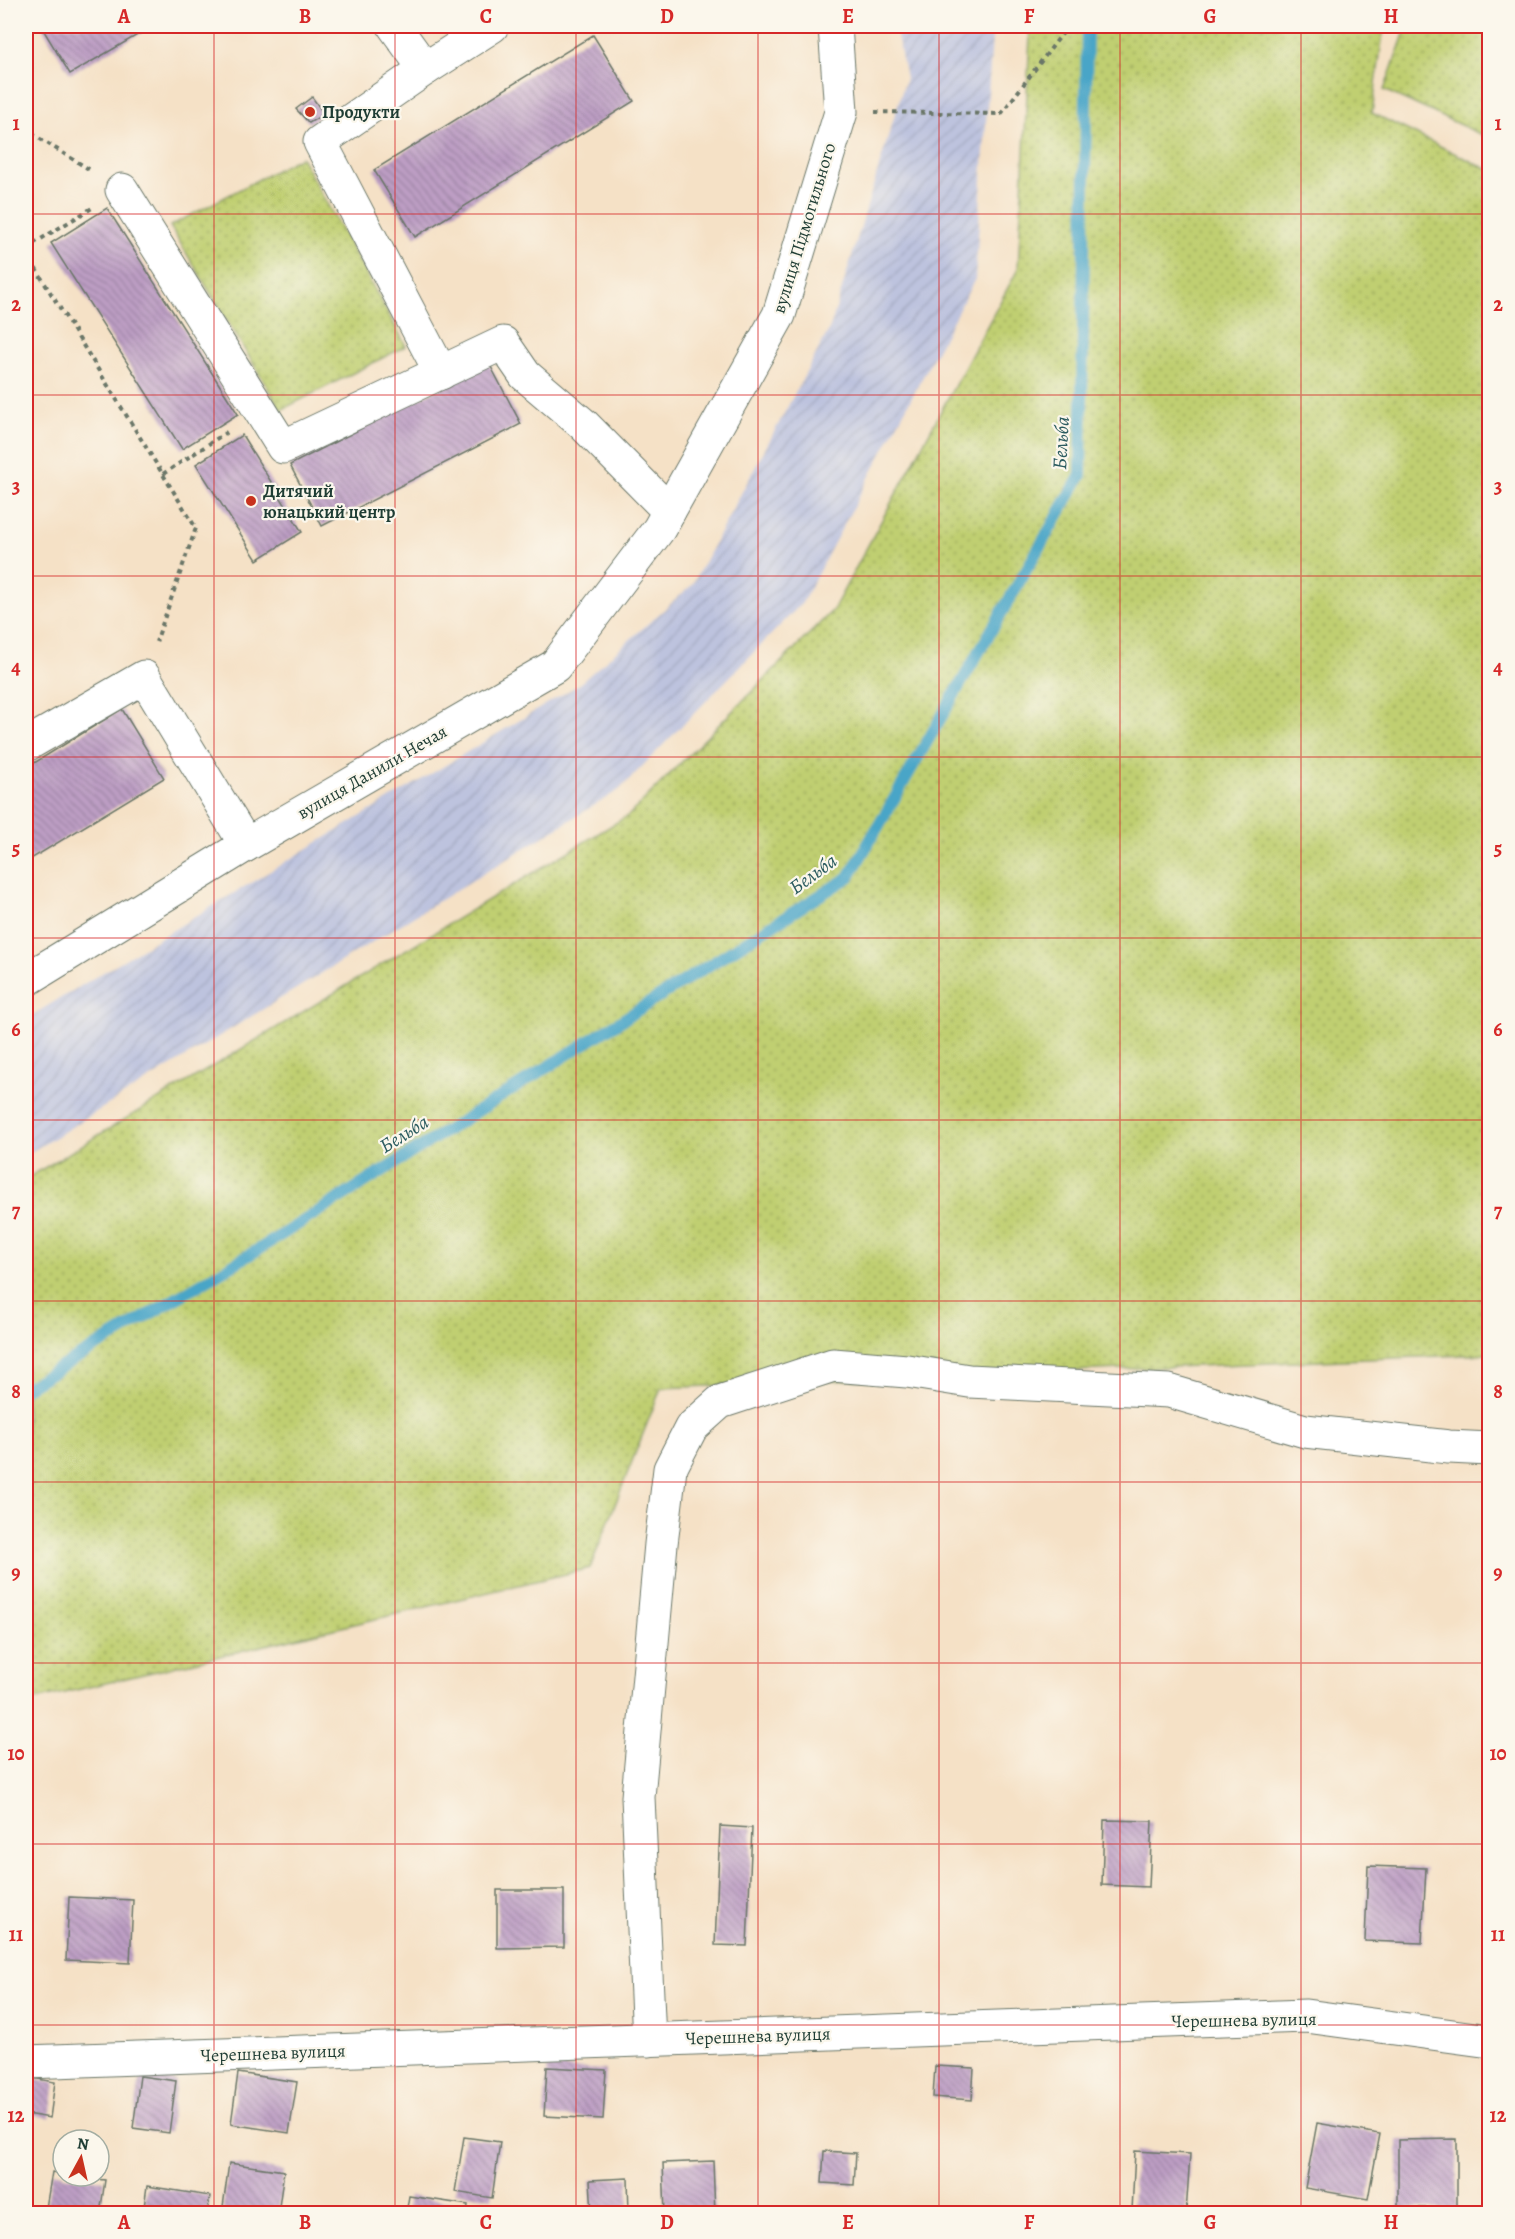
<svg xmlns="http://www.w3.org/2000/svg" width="1515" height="2239" font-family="Alegreya,serif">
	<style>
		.industrial { fill: url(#industrial-furrows) }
		.green { fill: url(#green-dots); stroke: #708652; stroke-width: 1.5 }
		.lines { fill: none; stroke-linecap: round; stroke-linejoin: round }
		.stream { stroke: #49a5c7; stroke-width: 12 }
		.building { fill: url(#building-back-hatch) }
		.minor-casing { stroke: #6a7667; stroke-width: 35 }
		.path { stroke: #6a7667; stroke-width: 4; stroke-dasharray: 4.5 4.5; stroke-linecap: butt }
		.minor { stroke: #fff; stroke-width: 33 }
		.grid { fill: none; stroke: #d62828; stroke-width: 1.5; stroke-opacity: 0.55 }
		.poi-dot { fill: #c8321e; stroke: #fbf7ec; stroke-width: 2 }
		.labels { text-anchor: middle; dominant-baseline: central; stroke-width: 4.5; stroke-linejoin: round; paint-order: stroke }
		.poi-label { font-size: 18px; font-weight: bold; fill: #1f3d34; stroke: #fbf7ec; text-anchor: start }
		.street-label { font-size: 18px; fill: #1f3d34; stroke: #fbf7ec }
		.water-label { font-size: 20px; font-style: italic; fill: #2c5c60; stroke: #fbf7ec }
		.neatline { fill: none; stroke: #d62828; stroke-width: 2 }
		.grid-label { font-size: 20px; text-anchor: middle; font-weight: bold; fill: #d62828 }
	</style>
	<defs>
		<pattern id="industrial-furrows" width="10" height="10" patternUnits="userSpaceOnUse" patternTransform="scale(1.5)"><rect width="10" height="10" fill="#bdc3de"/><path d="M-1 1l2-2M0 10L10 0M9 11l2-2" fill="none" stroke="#a2a8bf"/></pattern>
		<pattern id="green-dots" width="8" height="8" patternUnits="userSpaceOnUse" patternTransform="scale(1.5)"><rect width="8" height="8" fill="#c0cf71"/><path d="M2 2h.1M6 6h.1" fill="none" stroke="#9ba95e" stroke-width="1.8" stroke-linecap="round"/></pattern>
		<pattern id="building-back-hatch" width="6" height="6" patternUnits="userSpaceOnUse" patternTransform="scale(1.5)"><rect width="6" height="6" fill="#bd9ec4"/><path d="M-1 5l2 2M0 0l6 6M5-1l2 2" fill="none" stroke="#9982a0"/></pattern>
	</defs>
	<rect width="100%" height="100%" fill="#fbf7ec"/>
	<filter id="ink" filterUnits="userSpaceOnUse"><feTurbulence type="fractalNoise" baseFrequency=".0167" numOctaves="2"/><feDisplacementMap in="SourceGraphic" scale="12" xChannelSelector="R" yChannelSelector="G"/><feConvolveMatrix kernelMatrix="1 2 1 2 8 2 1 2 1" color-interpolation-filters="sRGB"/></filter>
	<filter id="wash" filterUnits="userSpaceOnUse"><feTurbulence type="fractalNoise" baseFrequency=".008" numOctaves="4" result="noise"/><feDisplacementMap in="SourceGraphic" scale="24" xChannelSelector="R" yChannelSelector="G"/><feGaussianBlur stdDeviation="1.35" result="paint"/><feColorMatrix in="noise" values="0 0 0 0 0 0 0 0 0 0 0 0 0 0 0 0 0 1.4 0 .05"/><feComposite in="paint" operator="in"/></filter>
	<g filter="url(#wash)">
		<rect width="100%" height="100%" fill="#f5e1c6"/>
		<polygon class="industrial" points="895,26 987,26 992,38 975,279 802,603 619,790 26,1155 26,1019 578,685 692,585 830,328 906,78"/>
		<g class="green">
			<polygon points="1026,26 1384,26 1372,113 1489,170 1489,1354 661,1388 590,1568 26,1702 26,1179 629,815 833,610 1018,269 1030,36"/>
			<polygon points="1407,26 1489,26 1489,138 1384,90"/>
			<polygon points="301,157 406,346 281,410 170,226"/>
		</g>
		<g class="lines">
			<polyline class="stream" points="26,1388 259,1249 849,877 1081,475 1087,26"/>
		</g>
		<g id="blocks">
			<g class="building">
				<polygon points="41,26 153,26 70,74"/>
				<polygon points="593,35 634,101 415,237 374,170"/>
				<polygon points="312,97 324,114 309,123 296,109"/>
				<polygon points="107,208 238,414 182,449 51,243"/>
				<polygon points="489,363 521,424 322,526 290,465"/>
				<polygon points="242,435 302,532 257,560 196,464"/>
				<polygon points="122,709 164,778 26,862 26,768"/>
				<polygon points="1104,1820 1152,1821 1149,1887 1102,1885"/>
				<polygon points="720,1826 752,1828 747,1946 715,1945"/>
				<polygon points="1368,1866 1426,1868 1422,1943 1365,1941"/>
				<polygon points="497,1890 564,1890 564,1947 497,1948"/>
				<polygon points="69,1897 133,1900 130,1963 66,1960"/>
				<polygon points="935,2066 974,2068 972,2100 933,2097"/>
				<polygon points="547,2067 606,2070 603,2119 544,2116"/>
				<polygon points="238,2073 297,2082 289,2133 231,2124"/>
				<polygon points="140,2076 176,2081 169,2133 133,2128"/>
				<polygon points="26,2077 55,2082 50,2118 26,2114"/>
				<polygon points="1317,2123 1380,2134 1368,2199 1305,2188"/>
				<polygon points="464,2137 500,2142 492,2198 455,2192"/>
				<polygon points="1457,2139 1457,2208 1398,2208 1398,2140"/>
				<polygon points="824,2151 856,2153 854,2185 822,2183"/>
				<polygon points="1135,2151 1190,2154 1186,2214 1132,2211"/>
				<polygon points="713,2161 715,2214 665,2214 663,2163"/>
				<polygon points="229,2163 284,2171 278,2214 222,2214"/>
				<polygon points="52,2172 63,2174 63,2176 105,2180 100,2214 45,2214"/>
				<polygon points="628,2178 629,2214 592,2214 590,2180"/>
				<polygon points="147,2186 210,2196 207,2214 143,2214"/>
				<polygon points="409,2196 468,2205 467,2214 406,2214"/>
				<polygon points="844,2208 844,2214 780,2214 780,2210"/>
				<polygon points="1000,2210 1028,2212 1028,2214 1000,2214"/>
			</g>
		</g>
	</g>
	<g filter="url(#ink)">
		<use href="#blocks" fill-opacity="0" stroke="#6a7667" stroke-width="1.5"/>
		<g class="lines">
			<g class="minor-casing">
				<g id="minor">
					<polyline points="394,26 425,69 492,26"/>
					<polyline points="425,69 320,142 441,373"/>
					<polyline points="122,190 283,447 503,343 525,375 584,425 669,511"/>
					<polyline points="26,745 144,677 246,845"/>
					<polyline points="26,980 246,845 555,666 659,529 779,315 841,112 835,26"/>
					<polyline points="649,2040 638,1797 661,1544 670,1469 691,1428 720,1402 833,1365 907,1371 969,1381 1169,1391 1305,1431 1449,1447 1490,1449"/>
					<polyline points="26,2062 1306,2016 1490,2041"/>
				</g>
			</g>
			<g class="path">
				<polyline points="875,112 1001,114 1068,26"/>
				<polyline points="26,127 29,132 92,171"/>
				<polyline points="26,248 92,208"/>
				<polyline points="26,253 196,528 156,642"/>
				<polyline points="163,474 230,430"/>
			</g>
			<use href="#minor" class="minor"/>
		</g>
	</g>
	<path class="grid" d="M214 26V2214M395 26V2214M576 26V2214M758 26V2214M939 26V2214M1120 26V2214M1301 26V2214M26 214H1490M26 395H1490M26 576H1490M26 757H1490M26 938H1490M26 1120H1490M26 1301H1490M26 1482H1490M26 1663H1490M26 1844H1490M26 2025H1490"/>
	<g class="poi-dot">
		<circle cx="310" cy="112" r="6"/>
		<circle cx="251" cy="501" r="6"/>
	</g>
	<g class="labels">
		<g class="poi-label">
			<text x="322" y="112">Продукти</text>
			<text x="263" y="491">Дитячий<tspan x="263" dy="21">юнацький центр</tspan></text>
		</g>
		<g class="street-label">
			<text transform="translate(804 228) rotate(-73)">вулиця Підмогильного</text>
			<text transform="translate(372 772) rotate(-30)">вулиця Данили Нечая</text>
			<text transform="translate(1244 2020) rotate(-1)">Черешнева вулиця</text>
			<text transform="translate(758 2036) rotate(-2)">Черешнева вулиця</text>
			<text transform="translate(273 2053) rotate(-2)">Черешнева вулиця</text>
		</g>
		<g class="water-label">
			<text transform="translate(1061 443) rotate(-87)">Бельба</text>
			<text transform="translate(813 874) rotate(-36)">Бельба</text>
			<text transform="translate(404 1134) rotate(-32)">Бельба</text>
		</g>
	</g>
	<rect width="1515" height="2239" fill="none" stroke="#fbf7ec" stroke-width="66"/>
	<g transform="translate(81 2158) rotate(8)"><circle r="28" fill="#fbf7ec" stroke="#a3ada2" stroke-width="1.5"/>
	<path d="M0-4.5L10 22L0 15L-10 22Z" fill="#c8321e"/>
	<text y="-9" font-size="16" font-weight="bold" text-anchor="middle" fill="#1f3d34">N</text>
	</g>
	<rect x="33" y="33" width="1449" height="2173" class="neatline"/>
	<g class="grid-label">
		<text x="124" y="23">A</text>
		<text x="305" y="23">B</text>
		<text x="486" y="23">C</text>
		<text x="667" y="23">D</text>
		<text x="848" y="23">E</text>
		<text x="1029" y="23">F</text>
		<text x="1210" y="23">G</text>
		<text x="1391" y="23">H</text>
		<text x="16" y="130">1</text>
		<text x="1498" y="130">1</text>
		<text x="16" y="311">2</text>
		<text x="1498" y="311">2</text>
		<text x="16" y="493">3</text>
		<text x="1498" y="493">3</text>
		<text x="16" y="674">4</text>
		<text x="1498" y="674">4</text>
		<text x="16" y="855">5</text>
		<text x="1498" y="855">5</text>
		<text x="16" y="1036">6</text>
		<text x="1498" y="1036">6</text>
		<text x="16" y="1217">7</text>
		<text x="1498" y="1217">7</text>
		<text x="16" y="1398">8</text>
		<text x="1498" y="1398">8</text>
		<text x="16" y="1579">9</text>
		<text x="1498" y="1579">9</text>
		<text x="16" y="1760">10</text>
		<text x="1498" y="1760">10</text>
		<text x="16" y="1941">11</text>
		<text x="1498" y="1941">11</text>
		<text x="16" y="2122">12</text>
		<text x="1498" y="2122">12</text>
		<text x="124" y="2229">A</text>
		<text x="305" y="2229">B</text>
		<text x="486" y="2229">C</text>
		<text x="667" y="2229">D</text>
		<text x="848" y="2229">E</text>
		<text x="1029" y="2229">F</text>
		<text x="1210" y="2229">G</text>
		<text x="1391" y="2229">H</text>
	</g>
</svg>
